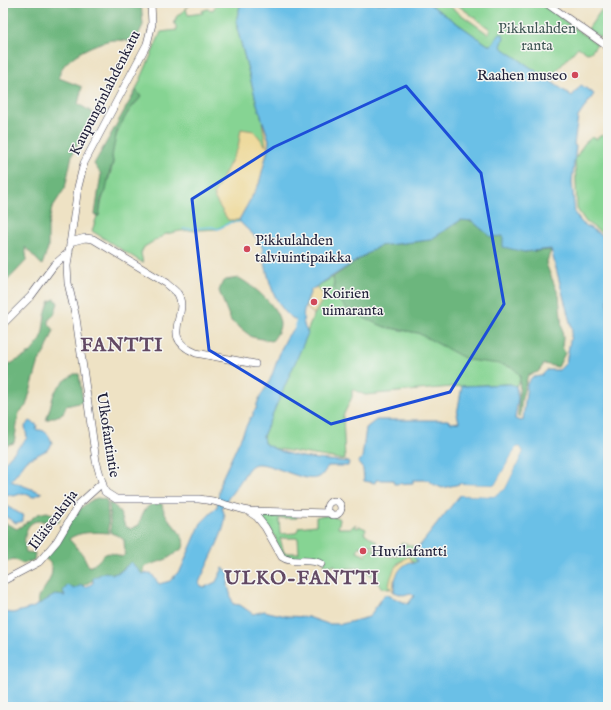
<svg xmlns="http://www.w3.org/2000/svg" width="611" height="710" font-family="'IM FELL English',serif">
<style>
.green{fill:#86d493;stroke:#547b67;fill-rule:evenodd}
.forest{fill:#6cb67d;stroke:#476c5c}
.sand{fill:#eeda9e;stroke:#887e6c}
.water{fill:#6bc0e7;stroke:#467191;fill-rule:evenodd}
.pier{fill:#eee2c4}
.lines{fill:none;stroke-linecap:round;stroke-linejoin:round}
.stream{stroke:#6bc0e7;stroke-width:1.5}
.canal{stroke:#6bc0e7;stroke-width:5}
.minor-casing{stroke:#413f50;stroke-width:8}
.minor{stroke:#fff;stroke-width:7}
.marked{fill:none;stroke:#1d4ed8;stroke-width:3;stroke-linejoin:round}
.poi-dot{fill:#d1495b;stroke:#f6f6f2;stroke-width:1.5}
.labels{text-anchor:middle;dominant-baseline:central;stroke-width:3;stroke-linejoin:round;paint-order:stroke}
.park-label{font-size:15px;fill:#405755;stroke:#f6f6f2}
.poi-label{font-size:15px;fill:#22223b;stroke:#f6f6f2;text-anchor:start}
.street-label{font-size:15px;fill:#22223b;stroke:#f6f6f2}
.district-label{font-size:19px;font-weight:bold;letter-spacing:1px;fill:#624964;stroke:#f6f6f2}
</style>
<rect width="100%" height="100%" fill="#f6f6f2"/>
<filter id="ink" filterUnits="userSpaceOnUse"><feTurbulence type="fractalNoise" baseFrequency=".025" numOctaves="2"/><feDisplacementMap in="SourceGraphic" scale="8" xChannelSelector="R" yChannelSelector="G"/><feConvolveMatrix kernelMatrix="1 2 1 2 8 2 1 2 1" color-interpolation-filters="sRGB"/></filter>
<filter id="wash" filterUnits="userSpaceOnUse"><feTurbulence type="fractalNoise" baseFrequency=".012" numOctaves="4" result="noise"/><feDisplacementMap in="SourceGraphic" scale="16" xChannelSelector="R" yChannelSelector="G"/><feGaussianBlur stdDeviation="0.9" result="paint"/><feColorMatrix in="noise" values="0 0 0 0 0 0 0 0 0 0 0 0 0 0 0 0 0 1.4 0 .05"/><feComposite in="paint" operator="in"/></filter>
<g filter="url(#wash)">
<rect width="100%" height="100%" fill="#eee2c4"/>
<path class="green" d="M217 3H241L237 17V28L257 104 269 140 239 222H231L218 229 180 231 166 234 144 247 141 253 143 263 92 231 97 216H99C101 197 109 181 113 163 113 160 112 157 112 153 116 129 124 115 141 97L136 90 161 32 177 30 174 21H176V17L190 5 186 9 188 15 203 13 202 11 207 9 213 10Z
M428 3H445L488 34 490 29 455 3H540L597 44 591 52 587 53 578 47 548 80 500 47V35L491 45H488Z
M602 9 608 13V43L588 29Z
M602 135 608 141V237L586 222 577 209 575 159 584 144 592 137 596 139Z
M333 277 335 294 385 327 418 333 435 341 513 368 520 375V381L516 386 510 384 462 386 365 395 352 389V397L343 416 345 460 272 448 264 443 263 436 314 315 324 296 316 287Z
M262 514 296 515 297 518H279L280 534 296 533 299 527 316 525V517C325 514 332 515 340 519L338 528H351L356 524 355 527 358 528 359 526 366 529 364 533 377 542 375 547 366 545 365 548 359 546 357 552 366 556 368 548 377 550 392 557 393 556 397 557 400 551 396 549 399 545 403 543 418 548 414 557 418 561 414 564 409 557 398 563 389 586 390 589 382 588C363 566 365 567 336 569L335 565 324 566 325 558H287L279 551 275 536 260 516ZM280 538H298L299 553H284Z"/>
<path class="forest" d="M4 3H141L143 25 135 42C128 41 120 40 113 40 96 42 59 59 59 78L82 87 78 104 95 114 72 155 65 188 52 208 48 227V248L42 265 25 247 27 260 3 285Z
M136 90 141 97 130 109 117 131 112 156 113 162 109 174 106 191 101 199 99 216 95 215 101 174 94 164Z
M461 220 472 221 491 237 503 236 524 252 551 250 546 264 559 296 563 338 562 347 565 353 558 367 544 364 538 372 528 375 522 397 520 417H518L520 375 513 368 500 364 468 360 418 333 385 327 368 320 346 308 335 294 333 277 379 246 430 240Z
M239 278C253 286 279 306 280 324 280 331 275 337 272 341L252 337 231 321 219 291 222 283 226 280Z
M55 299 58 303 54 315 49 319V324L54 330 46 350 39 361 26 406 19 413 14 443 7 445 3 451V369C11 362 20 360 28 354 33 352 36 344 41 340 45 325 43 315 50 301Z
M74 374H79L83 402 66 406 63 414 46 420C56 394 48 392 74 374Z
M97 498 105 499 107 502 109 533C96 532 79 531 69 539L83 555 89 567C105 561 100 546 122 557L125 554 124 540 119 536 111 533 109 503C119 506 122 518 125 526L131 529 139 525C143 511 146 502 162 504 165 523 188 533 183 548L167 559 144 567V577L148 575 151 576 141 579 136 578 129 568 125 567 116 575H107L99 577 54 601 39 605 38 597C45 588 62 567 44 558 61 540 73 506 97 498Z
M47 512 60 517 59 522C53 522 46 521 39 521 24 521 23 542 26 552L35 553 34 560 23 564 13 559 5 563 3 577V522L17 529 38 514Z"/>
<path class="sand" d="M262 121 269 140 268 149 259 184 239 220H228L215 199 214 194 238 148 241 129 254 131 266 146Z
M316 287 325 296 314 314 305 307 311 290Z
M409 556 414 564 394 580V592L389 586C392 570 396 565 409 556Z"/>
<path class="water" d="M241 3H428L488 45H491L500 34H503L504 37 501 47 572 96 581 85 594 94 578 117 574 145 576 146 572 182 575 214 582 223 608 239V707H3V612L13 613 32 608 55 595 65 596 63 591 68 585 74 589 81 585 86 587 93 583V578L105 572 113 574 120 572 131 562 142 574 151 573 159 584 170 581 181 569 201 523 217 507 220 483 250 418 253 416V412L256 409C257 399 265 390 269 382 275 370 282 340 292 331 294 329 296 329 298 325V323C295 319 290 317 286 313 272 297 269 280 264 259 261 254 264 252 262 247 259 236 243 228 239 220L259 184 268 149 269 140 257 104 237 28V17ZM461 220 472 221 491 237 503 236V247L524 252 551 249 572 330 566 363 559 370H547L541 376 532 377 527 384 523 420 520 421 515 419 518 398 516 386 510 384 462 386 457 414 459 422 451 423 448 420H376L366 428 362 458 358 463 363 469 364 481 375 483 376 480H393L394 484 413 483V480H428L433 484 442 488 460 484 495 485 516 448 520 447 523 452 505 489 494 496 460 495 418 548 414 557 417 561 414 563 410 562C397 568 394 578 394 592L403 595 411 593 414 596 408 604 385 594 369 617 342 624H328L308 617 286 616 264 611 253 614 240 605 233 604 228 586 229 572 223 568 216 582 205 587 201 586 199 583C205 568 225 532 225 519 225 515 223 511 222 507 229 496 238 486 245 474 247 471 249 467 253 465 266 458 307 487 321 476 324 473 326 469 328 466H348L349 462C320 459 289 459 264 443L263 436 308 333C298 319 306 304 311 290L379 246 430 240Z
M30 421 37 425 36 430C45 429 49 434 52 443L49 449 27 460 11 481 42 493 33 497 23 493 14 496 6 494 3 501 8 507 24 516 22 521 16 523 3 515V464L27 438 25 426Z"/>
<path class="pier" d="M520 447 523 452 505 489 494 496 460 495V493L494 494 503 487 521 452 519 449 496 486H460V484L495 485 516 448Z"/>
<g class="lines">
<path class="stream" d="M183 229 212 227 218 229 231 222H239"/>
<path class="canal" d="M296 332 299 318"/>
</g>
</g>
<g filter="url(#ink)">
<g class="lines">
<defs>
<path id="minor" d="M151 3 152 24 147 44 84 163 78 187 67 266 68 283 76 318 96 461 105 492 116 499H199L213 501 248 511 330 513
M546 3 608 47
M70 242 85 238 93 239 166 283C170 287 175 290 178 294 190 315 158 337 196 353L255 364
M3 324 31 296 54 265 69 252
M327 508a7 7 0 1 1 14 0a7 7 0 1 1-14 0Z
M248 511 257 517 265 527 282 557C293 565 309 557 321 564
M3 581 39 562 57 541 79 504 102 483"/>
</defs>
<use href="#minor" class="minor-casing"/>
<use href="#minor" class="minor"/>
</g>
</g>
<path class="marked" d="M406 86 481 173 504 304 450 392 331 424 209 350 192 199 274 147Z"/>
<g class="poi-dot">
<circle cx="575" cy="75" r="4"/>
<circle cx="247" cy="249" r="4"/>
<circle cx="314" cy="302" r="4"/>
<circle cx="363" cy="551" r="4"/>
</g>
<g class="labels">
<g class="park-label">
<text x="537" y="28">Pikkulahden<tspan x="537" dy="17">ranta</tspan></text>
</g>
<g class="poi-label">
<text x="567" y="75" text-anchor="end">Raahen museo</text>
<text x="255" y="240">Pikkulahden<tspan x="255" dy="17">talviuintipaikka</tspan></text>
<text x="322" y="293">Koirien<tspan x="322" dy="17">uimaranta</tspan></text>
<text x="371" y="551">Huvilafantti</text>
</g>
<g class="street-label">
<text transform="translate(105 93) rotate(-63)">Kaupunginlahdenkatu</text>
<text transform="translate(108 435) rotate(81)">Ulkofantintie</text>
<text transform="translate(53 520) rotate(-53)">Iiläisenkuja</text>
</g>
<g class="district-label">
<text x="122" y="346">FANTTI</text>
<text x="302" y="579">ULKO-FANTTI</text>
</g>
</g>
<rect width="611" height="710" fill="none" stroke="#f6f6f2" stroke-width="16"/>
</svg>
